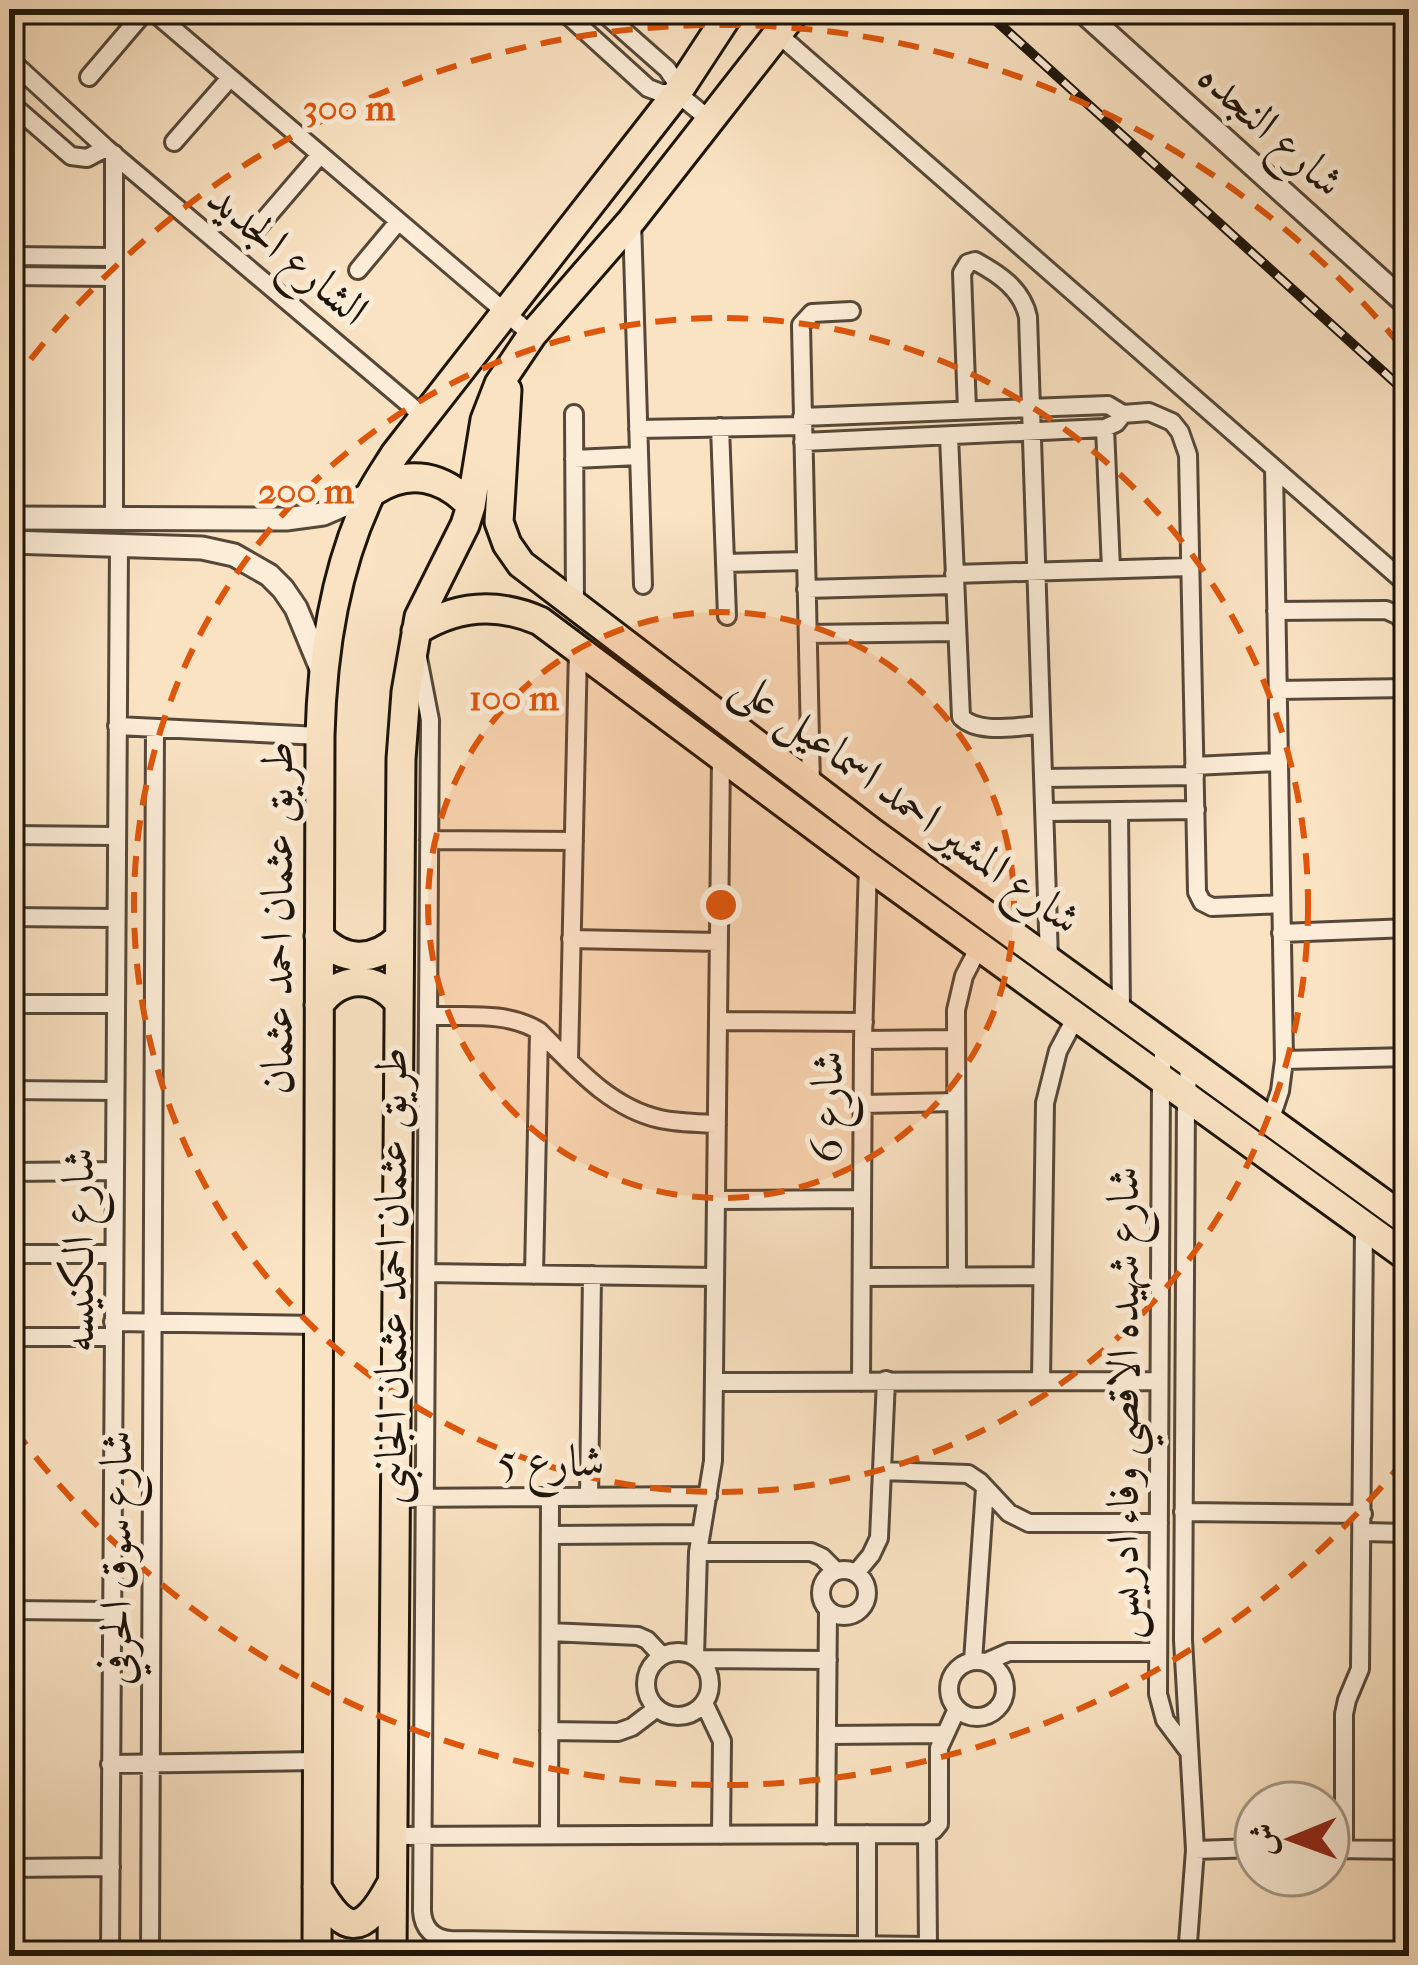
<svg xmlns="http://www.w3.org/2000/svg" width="1418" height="1965" font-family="'IM FELL French Canon',Amiri,serif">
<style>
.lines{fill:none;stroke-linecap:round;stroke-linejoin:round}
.minor-casing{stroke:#554839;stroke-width:22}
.tertiary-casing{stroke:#554839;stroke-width:27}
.primary-casing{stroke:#1e150b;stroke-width:33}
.minor{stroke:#fcedd8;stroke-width:16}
.tertiary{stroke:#fcedd8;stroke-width:21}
.primary{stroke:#fae3c3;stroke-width:27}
.rail-casing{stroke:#1e150b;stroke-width:10}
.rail{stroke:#fcedd8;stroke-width:6;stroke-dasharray:18;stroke-linecap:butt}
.ring{fill:none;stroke:#de560c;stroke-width:6;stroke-dasharray:21 15}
.labels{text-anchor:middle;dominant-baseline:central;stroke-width:10;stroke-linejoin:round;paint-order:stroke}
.street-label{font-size:45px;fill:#1e150b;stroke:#fcedd8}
.centre{fill:#de560c;stroke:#fcedd8;stroke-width:6}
.ring-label{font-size:36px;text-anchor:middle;font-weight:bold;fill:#de560c;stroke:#fcedd8;stroke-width:10;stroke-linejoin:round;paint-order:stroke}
</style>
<rect width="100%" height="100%" fill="#fae3c3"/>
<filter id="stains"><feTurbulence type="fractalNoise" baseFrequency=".00167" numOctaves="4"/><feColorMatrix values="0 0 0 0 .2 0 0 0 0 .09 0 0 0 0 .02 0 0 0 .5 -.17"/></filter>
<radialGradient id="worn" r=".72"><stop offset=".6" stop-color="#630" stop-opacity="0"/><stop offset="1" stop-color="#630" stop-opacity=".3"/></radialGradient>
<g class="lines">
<defs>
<path id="minor" d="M150 9 532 335
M561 9 648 88 661 93H677
M599 9 667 69 676 82 677 93 710 120
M778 34 1409 586
M9 59 106 148 423 416
M89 77 147 9
M9 102 71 156 87 158 106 148
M174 142 230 78
M632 220 643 585
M253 233 320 155
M9 256 112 257
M358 270 398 222
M9 276 112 277
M967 410 962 273 968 263 975 261C999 274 1022 289 1028 317L1049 959
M574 414 575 605
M802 417 1108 405 1123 414 1149 412 1172 422 1180 432 1188 455 1197 892 1202 902 1212 907 1281 904
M720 427 727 616
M1105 428 1111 569
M638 429 802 426
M949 436 961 717C979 735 1017 726 1041 725
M803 442 1105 428 1116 423 1123 414
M574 459 639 456
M114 519V154
M725 563 806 561
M954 574 1190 567
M806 589 954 585
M1276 611 1386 610 1397 615 1409 627
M808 634 956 632
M418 658 430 720 422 1911C423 1928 433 1939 451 1940L928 1946 927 1834
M1277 690 1409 688
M117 726 320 736
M1194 766 1279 762
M1043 778 1195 776
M811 786 801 325 812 313 851 311
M1119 811 1121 1012
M1045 812 1196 810
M9 835 116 836
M429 840 574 841
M9 917 115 918
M1281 933 1409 928
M571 939 719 942
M9 1004H115
M428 1016C465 1017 507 1011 539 1031 574 1066 610 1108 660 1119 678 1123 698 1123 717 1124
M718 1021 864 1022
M863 1040 956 1039
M1164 1043 1161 1078 1158 1694 1165 1720 1189 1752
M569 1060 578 649
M1284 1060 1409 1057
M9 1090 115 1091
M863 1104 956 1102
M1270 1121 1280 1091 1284 1060 1274 468
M9 1172 114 1171
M716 1200 862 1199
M9 1254H114
M427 1273 715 1277
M534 1275 539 1031
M862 1277 1042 1276
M957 1277 956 1010 964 976 979 947
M113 1322 318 1325
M9 1337H113
M1041 1381 1045 1103 1058 1051 1076 1017
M714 1382 1159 1381
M861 1382 863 1040 868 864
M882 1471 968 1474 980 1482 1009 1513 1029 1523H1159
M589 1497 592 1275
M395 1498 708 1496
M1183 1512 1363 1514
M1362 1532 1409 1533
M550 1535 701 1534
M698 1552H811L822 1557 836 1571
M821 1593a23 23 0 1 1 46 0a23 23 0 1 1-46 0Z
M856 1573 871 1555 879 1538 886 1380
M9 1610 111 1611
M550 1632 638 1636 647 1640 662 1656
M646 1684a32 32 0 1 1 64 0a32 32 0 1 1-64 0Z
M695 1656 698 1552 713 1461 721 756
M699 1659 828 1660
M949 1689a28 28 0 1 1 56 0a28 28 0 1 1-56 0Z
M973 1661 985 1488
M986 1662 1009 1652H1158
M704 1703 722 1741 721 1835
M549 1731 618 1732 632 1727 657 1708
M827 1735 944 1734
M110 1764 317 1761
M549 1835 550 1497
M826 1835 828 1610
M392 1836 927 1834 934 1830 939 1824V1748L957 1709
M1328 1849 1409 1850
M1344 1849V1714L1347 1700 1360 1669 1364 1226
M1195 1850 1256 1848
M9 1868 111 1867
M867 1945V1834
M110 1956 119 544
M150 1956 155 728
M1187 1956 1195 1850 1183 1640 1186 1097 1190 1062"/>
<path id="tertiary" d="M1080 9 1409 306
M9 518 286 519 323 514 370 494
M9 542 202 548 234 555 269 575 283 589 296 608 322 671"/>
<path id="primary" d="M507 390 499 522 507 544 521 564 873 833 1409 1222
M374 491C409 468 444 476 471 506
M416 631C456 605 497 602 540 621L868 866 1409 1258
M319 936C342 962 374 963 399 938
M319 1005C340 975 376 974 399 1003
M317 1887C345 1936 363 1936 390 1886
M317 1956 320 736C322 654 334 570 370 495 377 481 387 467 395 454L677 93 732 9
M392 1956 401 759 406 692 419 617 465 525 471 506 485 420 499 384 532 335 632 220 797 9"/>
</defs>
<use href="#minor" class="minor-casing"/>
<use href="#tertiary" class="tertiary-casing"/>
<use href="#primary" class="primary-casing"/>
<use href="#minor" class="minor"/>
<use href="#tertiary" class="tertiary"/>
<use href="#primary" class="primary"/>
<defs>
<path id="rail" d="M983 9 1409 395"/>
</defs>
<use href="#rail" class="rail-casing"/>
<use href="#rail" class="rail"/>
</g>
<circle cx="721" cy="905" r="293" fill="#de560c" fill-opacity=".12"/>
<g class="ring">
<circle cx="721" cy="905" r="293"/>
<circle cx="721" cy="905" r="587"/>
<path d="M1405 1459A880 880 0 0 1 9 1422M9 388A880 880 0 0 1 1405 351"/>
</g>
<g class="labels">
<g class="street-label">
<text transform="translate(1271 129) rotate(42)">شارع النجده</text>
<text transform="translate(288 254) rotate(40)">الشارع الجديد</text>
<text transform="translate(907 802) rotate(36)">شارع المشير احمد اسماعيل على</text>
<text transform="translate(277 918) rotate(-90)">طريق عثمان احمد عثمان</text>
<text transform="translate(827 1107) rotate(-90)">شارع 6</text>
<text transform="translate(78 1250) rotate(-90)">شارع الكنيسه</text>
<text transform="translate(391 1276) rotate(-90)">طريق عثمان احمد عثمان الجانبى</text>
<text transform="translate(1123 1403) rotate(-90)">شارع شهيده الاقصي وفاء ادريس</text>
<text x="551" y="1461">شارع 5</text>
<text transform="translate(116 1558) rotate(-90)">شارع سوق الحرفي</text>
</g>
</g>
<circle cx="721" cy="905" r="18" class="centre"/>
<g class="ring-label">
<text x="349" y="120">300 m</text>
<text x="306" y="503">200 m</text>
<text x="514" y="710">100 m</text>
</g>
<rect width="1418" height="1965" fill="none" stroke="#fae3c3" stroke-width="48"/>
<rect x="12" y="12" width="1394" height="1941" fill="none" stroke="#1e150b" stroke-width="6"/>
<rect x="24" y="24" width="1370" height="1917" fill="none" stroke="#1e150b" stroke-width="3"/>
<g transform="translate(1292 1839) rotate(269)"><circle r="57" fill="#fcedd8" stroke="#a39786" stroke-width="3"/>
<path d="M0-9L21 45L0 30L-21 45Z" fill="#8f2418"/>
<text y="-18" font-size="33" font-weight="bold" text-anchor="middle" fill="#1e150b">ش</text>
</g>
<rect width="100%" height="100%" filter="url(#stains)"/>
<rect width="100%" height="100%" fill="url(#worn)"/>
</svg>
